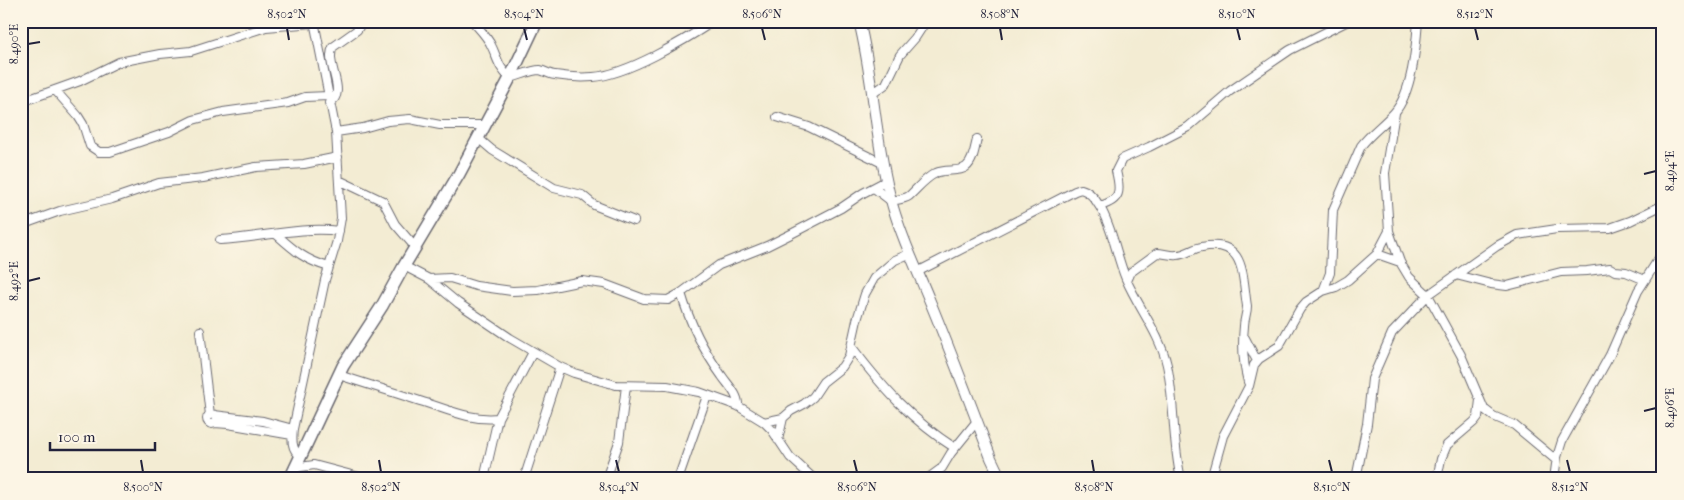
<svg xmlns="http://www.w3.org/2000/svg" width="1684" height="500" font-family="'IM FELL French Canon',serif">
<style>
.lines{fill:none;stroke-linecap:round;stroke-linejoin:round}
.minor-casing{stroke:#6b6970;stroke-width:10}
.tertiary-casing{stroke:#6b6970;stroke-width:12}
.secondary-casing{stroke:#6b6970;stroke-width:14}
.minor{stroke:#fff;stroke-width:8}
.tertiary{stroke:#fff;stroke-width:10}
.secondary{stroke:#fff;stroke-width:11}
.ticks{fill:none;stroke:#22223b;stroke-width:2}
.neatline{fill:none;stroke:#22223b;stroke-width:2}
.ticks-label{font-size:12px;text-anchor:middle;fill:#22223b}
</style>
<rect width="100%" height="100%" fill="#fcf5e5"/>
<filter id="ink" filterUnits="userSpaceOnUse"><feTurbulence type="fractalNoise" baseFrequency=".02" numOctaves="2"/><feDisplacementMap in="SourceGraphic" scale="10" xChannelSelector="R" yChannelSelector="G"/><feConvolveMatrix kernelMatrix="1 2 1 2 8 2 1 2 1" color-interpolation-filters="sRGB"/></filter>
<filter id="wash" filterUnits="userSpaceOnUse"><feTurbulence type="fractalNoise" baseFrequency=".0096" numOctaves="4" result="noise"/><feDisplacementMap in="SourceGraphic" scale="20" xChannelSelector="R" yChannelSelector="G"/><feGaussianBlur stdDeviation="1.12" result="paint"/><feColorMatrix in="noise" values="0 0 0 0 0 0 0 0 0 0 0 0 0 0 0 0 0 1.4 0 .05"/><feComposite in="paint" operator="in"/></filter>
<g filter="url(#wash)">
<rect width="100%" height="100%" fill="#f3ecd3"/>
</g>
<g filter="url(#ink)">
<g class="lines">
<defs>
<path id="minor" d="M472 21C479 28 485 35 490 43 498 58 497 66 510 78 519 76 531 70 540 70 545 71 550 75 555 75 567 77 581 78 593 77 627 75 685 40 714 21
M55 90 78 116 83 124 90 146 99 152H110L169 132 193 120 223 112 288 103 305 97 328 96
M872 94 886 84 900 55 915 38 926 21
M21 102 80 81 119 62 160 54 191 51 266 27 314 23
M329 103C349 93 324 64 333 47L357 30 363 21
M1395 113 1385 173 1389 231 1400 262 1409 277 1428 295 1461 355 1484 409 1493 416 1514 425 1556 460
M777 117 809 127 882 163
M336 132 363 128 388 121 410 119 440 125H485
M478 138 492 150 554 188 582 195 594 205 634 221
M339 180 383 201 395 224 415 247
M874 188 891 201C896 200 905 199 909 196 918 188 925 178 936 173 946 168 958 173 966 167 973 162 975 148 977 139
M1100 206C1121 200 1121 191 1116 171L1122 159 1149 147 1188 127 1230 91 1290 50 1348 21
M21 225 60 211 112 199 159 183 203 178 256 167 304 164 338 157
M277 235C295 251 305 260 329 267
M220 240C259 238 301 226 339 231
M1377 254 1400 262
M404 266 429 279 458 303 510 338 560 367 574 373 616 385 667 386 699 392 738 406 764 422 772 430 790 457 814 479
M917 272 1075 191 1081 189C1090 191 1096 200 1100 207 1113 229 1116 255 1126 279 1138 307 1160 334 1167 365 1175 402 1172 441 1181 479
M1456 275 1491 284 1507 286 1561 272 1587 271 1610 268 1615 271 1626 272 1645 280
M429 279 450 278 476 286 512 291 538 290 582 281 604 284 644 299 668 300 681 293 719 265 767 246 791 234 841 208 863 193 886 181
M1127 281 1131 272 1157 253C1164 253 1170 256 1177 255 1186 255 1193 248 1202 247 1246 238 1242 276 1247 306 1247 314 1244 319 1244 326 1242 345 1243 363 1248 382
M1323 291 1336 287 1348 280 1377 254 1389 231
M681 293C690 324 703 350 722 376 728 385 739 395 738 406
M200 331 210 415
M1245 338 1257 361
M851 346C882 387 911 420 955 448
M339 375C366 384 393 392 420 401 447 409 470 421 498 418L533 352
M207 419a5 5 0 1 1 10 0a5 5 0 1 1-10 0Z
M214 415 263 421 293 429
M764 422 783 418 791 411 804 404 813 397 823 382 842 367 849 356 857 320 865 294 874 278 895 260 909 254
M215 423 228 424 292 435
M778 440 783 418
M300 455C291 450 292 438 293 429L325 280 337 241 341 218 336 132 314 21
M294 468 314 465 367 479
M484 479 498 418
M524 479 560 367
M606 479 619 442 626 386
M678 479 707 396
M927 479 942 468 951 453 977 421
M1211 479 1223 436 1249 386 1254 365 1259 359 1279 346 1300 309 1306 302 1323 291 1330 273 1333 210 1361 146C1370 134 1383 125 1394 113 1412 93 1416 48 1418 21
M1356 479 1367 424 1372 379 1392 333 1428 295 1497 246 1517 235 1557 229 1610 228 1630 221 1663 205
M1437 479 1441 459 1447 445 1474 422 1478 417 1480 400
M1554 479 1557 457 1562 441 1610 355 1638 291 1663 252"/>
<path id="tertiary" d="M859 21C874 80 875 142 891 200 900 235 916 267 929 299 951 352 971 405 991 458L1001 479"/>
<path id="secondary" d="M290 479 343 366 382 306 404 266 459 174 510 78 537 21"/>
</defs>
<use href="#minor" class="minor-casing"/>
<use href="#tertiary" class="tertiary-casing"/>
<use href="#secondary" class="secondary-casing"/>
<use href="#minor" class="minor"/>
<use href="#tertiary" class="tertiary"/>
<use href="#secondary" class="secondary"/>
</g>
</g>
<path class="ticks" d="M287 28 289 40M524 28 527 40M762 28 765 40M1000 28 1002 40M1237 28 1240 40M1475 28 1478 40M28 44 40 42M1644 174 1656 171M28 281 40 278M1644 411 1656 408M141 460 143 472M379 460 381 472M616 460 619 472M854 460 857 472M1092 460 1094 472M1329 460 1332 472M1567 460 1570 472"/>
<rect width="1684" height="500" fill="none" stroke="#fcf5e5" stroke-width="55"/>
<path d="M50 442v8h105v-8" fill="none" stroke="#22223b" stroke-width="2.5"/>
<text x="58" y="442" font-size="15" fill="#22223b" stroke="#fcf5e5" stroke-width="4" paint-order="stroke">100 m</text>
<rect x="28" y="28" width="1628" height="444" class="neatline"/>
<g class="ticks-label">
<text x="287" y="18">8.502°N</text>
<text x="524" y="18">8.504°N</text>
<text x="762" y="18">8.506°N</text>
<text x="1000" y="18">8.508°N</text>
<text x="1237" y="18">8.510°N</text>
<text x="1475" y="18">8.512°N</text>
<text transform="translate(14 44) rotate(-90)" y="4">8.490°E</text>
<text transform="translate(1670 171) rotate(-90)" y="4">8.494°E</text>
<text transform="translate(14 281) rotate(-90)" y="4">8.492°E</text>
<text transform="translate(1670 408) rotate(-90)" y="4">8.496°E</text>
<text x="143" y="491">8.500°N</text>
<text x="381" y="491">8.502°N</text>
<text x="619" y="491">8.504°N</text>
<text x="857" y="491">8.506°N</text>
<text x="1094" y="491">8.508°N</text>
<text x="1332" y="491">8.510°N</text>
<text x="1570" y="491">8.512°N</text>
</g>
</svg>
